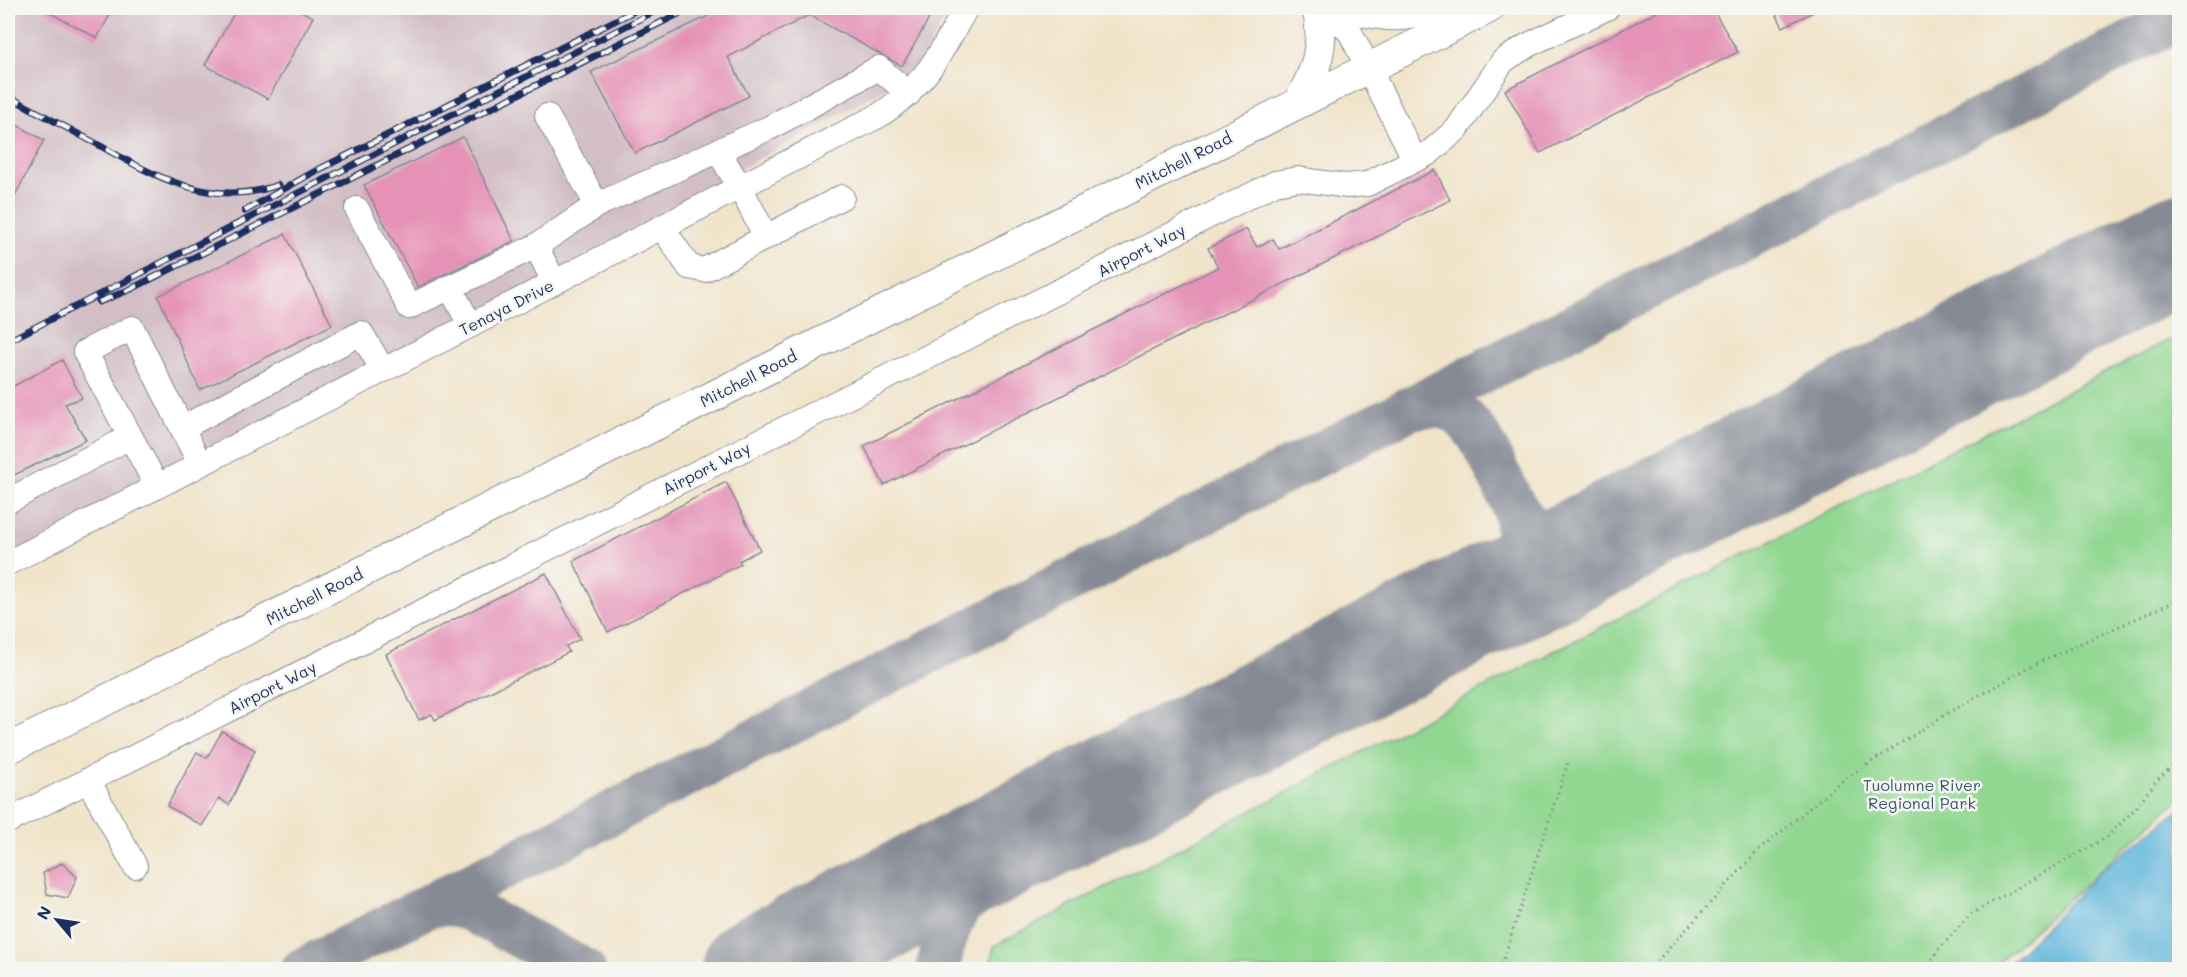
<svg xmlns="http://www.w3.org/2000/svg" width="2187" height="977" font-family="Mali,sans-serif">
<style>
.industrial{fill:#d2bec4}
.green{fill:#91d791;stroke:#568378;stroke-width:1.5}
.water{fill:#5eb6db;stroke:#3c729c;stroke-width:1.5}
.lines{fill:none;stroke-linecap:round;stroke-linejoin:round}
.taxiway{stroke:#868a94;stroke-width:44}
.runway{stroke:#868a94;stroke-width:110}
.building{fill:#e592b6}
.minor-casing{stroke:#868a94;stroke-width:26}
.major-casing{stroke:#868a94;stroke-width:32}
.path{stroke:#868a94;stroke-width:3;stroke-dasharray:1.5 4.5;stroke-linecap:butt}
.minor{stroke:#fff;stroke-width:24}
.major{stroke:#fff;stroke-width:30}
.rail-casing{stroke:#1b2f5e;stroke-width:7}
.rail{stroke:#f6f6f2;stroke-width:4.5;stroke-dasharray:14;stroke-linecap:butt}
.labels{text-anchor:middle;dominant-baseline:central;stroke-width:5;stroke-linejoin:round;paint-order:stroke}
.street-label{font-size:16px;fill:#1b2f5e;stroke:#f6f6f2}
.park-label{font-size:16px;fill:#38596b;stroke:#f6f6f2}
</style>
<rect width="100%" height="100%" fill="#f6f6f2"/>
<filter id="ink" filterUnits="userSpaceOnUse"><feTurbulence type="fractalNoise" baseFrequency=".0167" numOctaves="2"/><feDisplacementMap in="SourceGraphic" scale="12" xChannelSelector="R" yChannelSelector="G"/><feConvolveMatrix kernelMatrix="1 2 1 2 8 2 1 2 1" color-interpolation-filters="sRGB"/></filter>
<filter id="wash" filterUnits="userSpaceOnUse"><feTurbulence type="fractalNoise" baseFrequency=".008" numOctaves="4" result="noise"/><feDisplacementMap in="SourceGraphic" scale="24" xChannelSelector="R" yChannelSelector="G"/><feGaussianBlur stdDeviation="1.35" result="paint"/><feColorMatrix in="noise" values="0 0 0 0 0 0 0 0 0 0 0 0 0 0 0 0 0 1.4 0 .05"/><feComposite in="paint" operator="in"/></filter>
<g filter="url(#wash)">
<rect width="100%" height="100%" fill="#f1e4cb"/>
<path class="industrial" d="M8 8H951L915 72 8 577Z"/>
<path class="green" d="M2179 335V799L1991 969H989L994 946 1552 652Z"/>
<path class="water" d="M2179 810V959L2170 969H2004L2103 869Z"/>
<g class="lines">
<path class="taxiway" d="M1407 409C1461 394 1478 432 1498 473 1509 494 1519 514 1517 538 1514 565 1498 588 1477 604
M1512 501C1530 536 1563 554 1601 541
M430 905 450 904 470 910 584 970
M302 970 2180 18
M938 970C947 912 978 870 1023 834"/>
<path class="runway" d="M756 970 2180 248"/>
</g>
<g id="blocks">
<path class="building" d="M41 8H114L97 38Z
M237 8H295L313 17 268 99 205 65Z
M725 8H935L902 66 809 15 728 57 749 96 635 153 591 72Z
M1664 8H1712L1738 52 1540 153 1505 90Z
M1773 8H1821L1783 27Z
M8 120 44 140 8 209Z
M463 137 514 241 418 287 364 185Z
M1435 170 1450 200 884 485 864 446 1218 267 1208 248 1246 229 1257 247 1273 239 1279 249Z
M285 234 332 325 200 390 158 296Z
M62 360 82 398 65 404 86 440 8 478V389Z
M726 482 760 550 739 561 741 564 608 632 573 561Z
M546 573 580 639 566 646 569 652 435 720 432 714 419 720 386 654Z
M222 731 255 750 229 805 219 798 202 826 167 806 197 752 207 758Z
M62 863 77 877 68 898 47 894 43 873Z"/>
</g>
</g>
<g filter="url(#ink)">
<use href="#blocks" fill-opacity="0" stroke="#868a94" stroke-width="1.5"/>
<g class="lines">
<defs>
<path id="minor" d="M1326 8 1350 32 1415 160
M547 116 597 205 536 246 554 282
M718 151 740 187 766 237
M597 205 769 128 879 68 909 94
M357 209 409 307 536 246
M662 227 689 267 704 270 842 197
M450 287 470 325
M182 428 361 333 383 370
M157 486 85 352 132 328 200 464
M8 501 130 437
M8 563 880 115C927 83 939 56 966 8
M88 780 135 866
M8 821 722 460 1275 183 1298 179 1346 186 1367 184 1429 153 1457 129 1503 61 1528 45 1607 8"/>
<path id="major" d="M1347 8C1375 14 1401 21 1427 8
M1298 102C1316 74 1326 41 1317 8
M8 749 1489 8"/>
</defs>
<use href="#minor" class="minor-casing"/>
<use href="#major" class="major-casing"/>
<path class="path" d="M1500 970 1569 759
M1649 970 1757 852 1843 780 1948 713 2035 664 2180 599
M1926 970 1939 949 1971 914 2107 837 2132 812 2158 779 2180 759"/>
<use href="#minor" class="minor"/>
<use href="#major" class="major"/>
<defs>
<path id="rail" d="M8 96C37 112 67 128 97 144 154 176 211 209 278 185
M245 211 312 173 640 8
M99 302 131 289 690 8
M8 341 661 8"/>
</defs>
<use href="#rail" class="rail-casing"/>
<use href="#rail" class="rail"/>
</g>
</g>
<g class="labels">
<g class="street-label">
<text transform="translate(1183 160) rotate(-27)">Mitchell Road</text>
<text transform="translate(1141 250) rotate(-27)">Airport Way</text>
<text transform="translate(506 307) rotate(-27)">Tenaya Drive</text>
<text transform="translate(748 378) rotate(-27)">Mitchell Road</text>
<text transform="translate(706 468) rotate(-27)">Airport Way</text>
<text transform="translate(314 596) rotate(-27)">Mitchell Road</text>
<text transform="translate(272 687) rotate(-27)">Airport Way</text>
</g>
<g class="park-label">
<text x="1922" y="784">Tuolumne River<tspan x="1922" dy="18">Regional Park</tspan></text>
</g>
</g>
<rect width="2187" height="977" fill="none" stroke="#f6f6f2" stroke-width="30"/>
<g transform="translate(57 920) rotate(299)" stroke="#f6f6f2" stroke-width="4.5" paint-order="stroke">
<path d="M0-4.5L10 22L0 15L-10 22Z" fill="#1b2f5e"/>
<text y="-9" font-size="16" font-weight="bold" text-anchor="middle" fill="#1b2f5e">N</text>
</g>
</svg>
